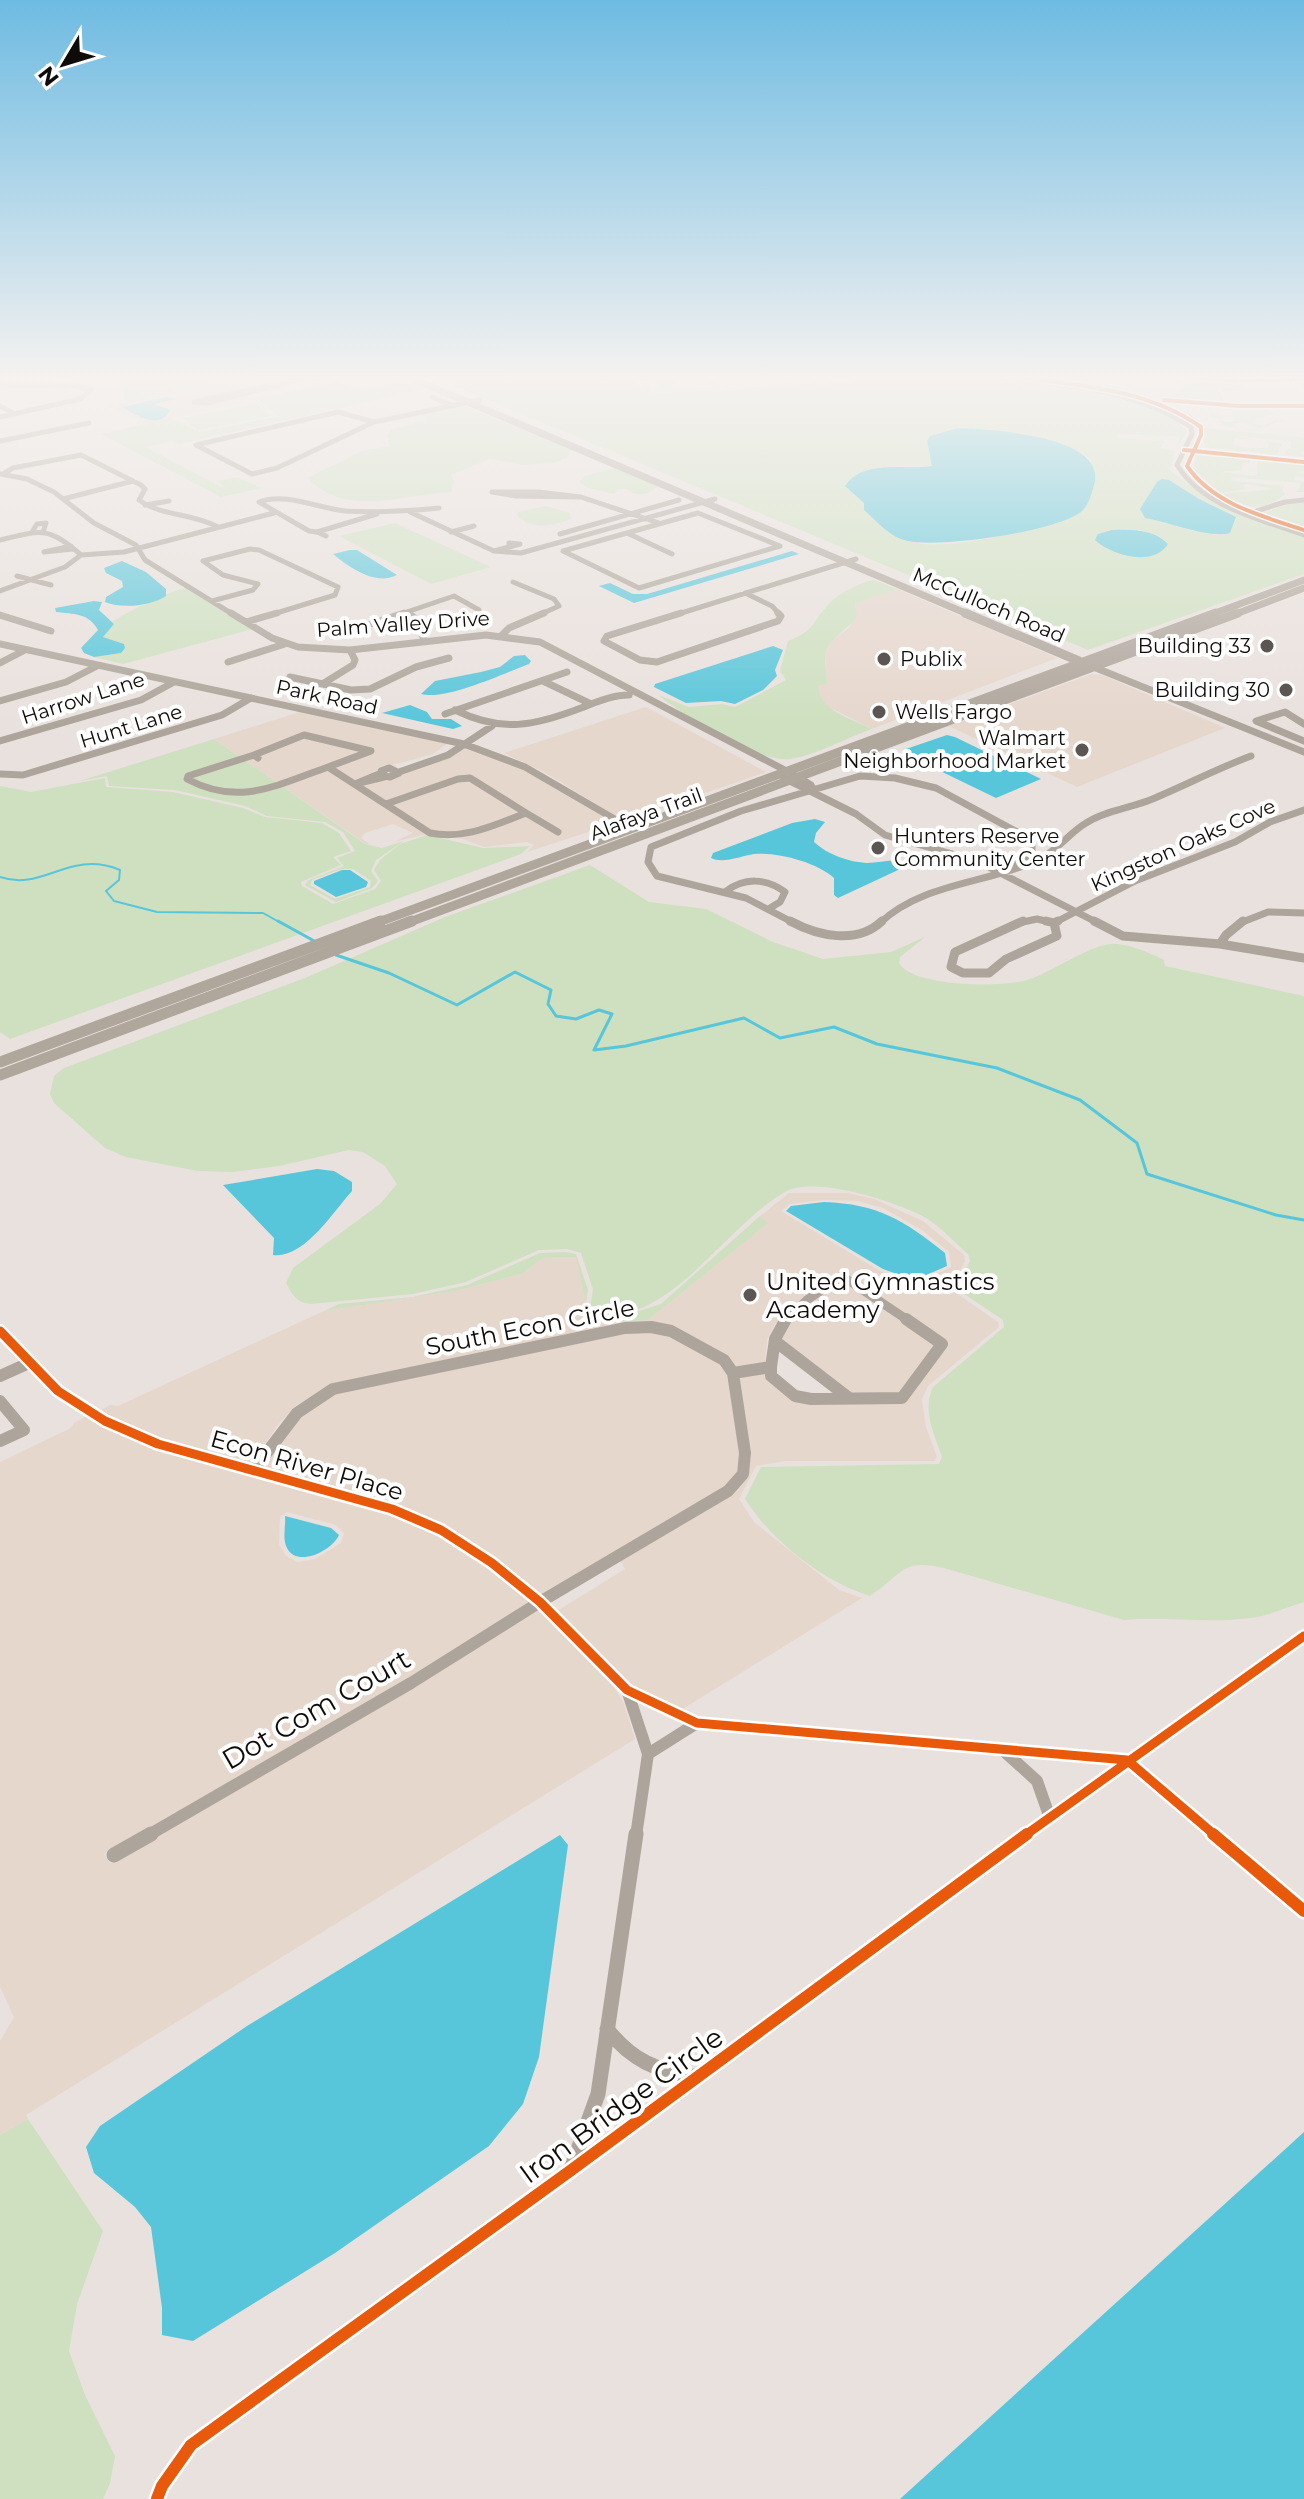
<svg xmlns="http://www.w3.org/2000/svg" width="1304" height="2499" font-family="Montserrat,sans-serif">
<style>
.built{fill:#e6d7cd;fill-rule:evenodd}
.green{fill:#cee0c0;fill-rule:evenodd}
.water{fill:#58c6da}
.lines{fill:none;stroke-linecap:round;stroke-linejoin:round}
.stream-far1{stroke:#58c6da;stroke-width:2}
.stream{stroke:#58c6da;stroke-width:3}
.minor-far4{stroke:#ada59b;stroke-width:5}
.minor-far3{stroke:#ada59b;stroke-width:7}
.minor-far2{stroke:#ada59b;stroke-width:9}
.minor-far1{stroke:#ada59b;stroke-width:12}
.minor{stroke:#ada59b;stroke-width:15}
.major-far2{stroke:#afa69c;stroke-width:7}
.major-far1{stroke:#afa69c;stroke-width:9}
.major{stroke:#afa69c;stroke-width:11}
.cycleway-far2-casing{stroke:#fff;stroke-width:7}
.cycleway-far1-casing{stroke:#fff;stroke-width:14}
.cycleway-casing{stroke:#fff;stroke-width:17}
.cycleway-far2{stroke:#e8590c;stroke-width:4}
.cycleway-far1{stroke:#e8590c;stroke-width:9}
.cycleway{stroke:#e8590c;stroke-width:12}
.poi-dot{fill:#5b5653;stroke:#fff;stroke-width:3}
.labels{text-anchor:middle;dominant-baseline:central;stroke-width:8;stroke-linejoin:round;paint-order:stroke}
.far-street-label{font-size:20px;fill:#0f0b08;stroke:#fff}
.far-poi-label{font-size:20px;fill:#0f0b08;stroke:#fff;text-anchor:end}
.poi-label{font-size:24px;fill:#0f0b08;stroke:#fff;text-anchor:start}
.street-label{font-size:24px;fill:#0f0b08;stroke:#fff}
.near-street-label{font-size:28px;fill:#0f0b08;stroke:#fff}
</style>
<rect width="100%" height="100%" fill="#e9e1dd"/>
<path class="built" d="M251 375H351L306 378 244 395 255 398 310 386 306 381 369 375 145 424 108 406Z
M898 589 1057 658 872 729 825 705 818 695V686L827 684 825 654 832 641 850 627 854 604Z
M1092 674 1102 675 1225 728 1077 787 949 726Z
M646 707 766 772 624 821 544 772 504 753Z
M303 711 450 742 433 754 381 768 366 776 403 772 465 746 522 769 616 823 527 852 534 845 527 842 484 847 463 839 427 834 394 842 413 833 393 824 365 833 361 838 369 844H366L214 739Z
M789 1193H848L874 1199 923 1221 964 1255 965 1261 954 1285 959 1295 998 1322 999 1327 928 1386 922 1399 926 1427 937 1457 935 1461H785L756 1466 739 1499 754 1522 839 1590 862 1598 681 1710 633 1687 557 1611 625 1569 620 1560 732 1494 749 1476 751 1452 740 1376 765 1372 766 1379 790 1398 902 1401 947 1342 846 1273H839L821 1283 775 1324 767 1340 765 1364 737 1369 729 1357 713 1347 675 1328 651 1323 332 1385 295 1406 277 1426 253 1463 162 1440 99 1411 110 1405 118 1406 324 1311 456 1291 521 1274 543 1258 577 1257 586 1303 584 1316 590 1323 648 1320 767 1223 760 1216ZM824 1200 858 1201 883 1208 922 1230 949 1252 951 1267 926 1279 903 1280 880 1271 781 1211 790 1204Z
M842 1280 936 1345 898 1394 851 1395 781 1340 785 1327 830 1287Z
M626 1332 667 1334 720 1362 728 1374 739 1453 737 1473 723 1488 541 1595 497 1559 445 1526 396 1505 263 1466 304 1410 334 1392Z
M87 1416 388 1513 437 1534 486 1566 530 1602 407 1679 104 1854 110 1863 414 1687 538 1609 613 1685 624 1704 635 1739 26 2115 28 2119 0 2135V2041L14 2017 0 1987V1462L71 1428 74 1423ZM287 1512 336 1525 344 1533 341 1543 315 1559 297 1562 286 1556 279 1544 280 1517Z"/>
<path class="green" d="M117 375H251L125 402Z
M429 375H583L604 383 634 379 642 392 645 391 637 379 657 378 662 383 659 377 673 378 677 384 671 387 677 388 662 389 655 378 645 379 654 394 714 390 704 376H709L720 389 710 392 764 386H800L786 385 779 376 782 375 794 385 816 383 824 386 829 383 852 382 847 375C886 375 935 372 979 375 1013 377 1177 402 1187 432L1176 448 1180 437 1118 434 1117 438 1165 441 1160 448 1175 451 1170 471 1209 499 1304 537V574L1088 650ZM958 428C1003 429 1053 434 1091 460L1076 515C1038 527 941 557 904 539 890 533 876 520 864 510V503L886 467 932 466 927 441ZM1190 495 1236 517V520L1224 535C1197 535 1171 523 1145 518ZM1112 530H1139L1165 540 1135 557 1106 549Z
M1200 375H1275L1294 383H1244L1242 380 1245 391 1222 392 1223 379 1219 390 1226 406 1219 409 1212 405 1163 403 1161 400C1173 394 1186 388 1195 378H1203Z
M406 381 425 389 179 444 171 441 146 447 221 487 224 486 217 481 236 477 262 488 221 497 101 434 171 418 200 432 279 416 258 399 338 382 360 390Z
M1227 399 1234 404 1304 402V405L1275 406 1276 408 1269 410 1276 413 1256 419 1260 420 1254 423 1263 426 1275 420H1283L1286 423 1281 421 1258 429 1261 431 1243 430 1259 428 1241 422 1233 425 1240 428 1225 426 1219 421H1237L1230 417 1210 418 1211 412 1227 416 1235 413 1231 411 1236 409 1228 406 1233 405Z
M256 404 272 416 197 430 182 418Z
M465 406 570 449 569 457 556 462 524 465 490 459 451 475 454 481 451 492C403 494 348 519 307 478L362 451 389 446 387 434 392 429 425 421 423 413Z
M1204 428 1304 438V451L1300 452 1304 457 1285 455V451L1291 448V441L1236 436 1282 444 1277 455 1250 452 1251 448H1268L1269 441 1235 438 1233 445 1249 448 1247 452 1205 447Z
M1200 455 1250 459V463H1243L1242 470 1220 472 1253 476 1257 475 1258 460 1304 464V470L1297 472 1304 474V477L1296 476 1294 480 1304 482V492H1293L1298 491 1301 483 1231 477 1233 481 1284 486 1282 491 1286 494C1260 512 1251 510 1222 494L1273 489 1247 484 1243 485 1246 489 1220 493 1194 469 1196 456Z
M615 468 658 486C648 495 637 498 627 489H618L614 494 588 488 579 482 585 476Z
M1304 503V527L1265 513 1286 504Z
M545 506 570 513 571 519C553 526 532 530 517 516L518 512Z
M395 523 491 567 431 584 339 536Z
M873 580 898 589 855 604 857 616C848 630 826 640 825 657 825 666 827 675 827 684L818 686C818 710 854 720 872 729 846 738 818 754 791 759 759 764 683 715 658 695L689 707 722 704 735 707 786 680 780 671 788 641C814 631 811 624 827 606 837 594 859 583 873 580Z
M185 588 253 629 123 664 94 657 121 653 124 644 102 637 114 624 113 621C137 607 160 595 185 588Z
M214 739 365 844 382 848 404 841 376 860 371 871 378 881 372 888 336 902 305 885 309 880 344 866 337 858 355 851 343 832 325 822 267 816 245 806 175 790 109 786 107 776 80 781ZM341 869H353L371 881 370 887 335 899 310 885 312 880Z
M105 778 106 787 173 792 243 808 265 817 322 823 339 833 351 851 333 857 341 865 301 882 302 886 333 904 375 889 381 881 374 870 380 860 400 844 427 835 483 848 530 846 521 854 10 1039 0 1032V786L31 792Z
M590 865 649 902 706 909 773 942 823 959 891 952 925 937 900 957 899 963C912 987 1002 988 1027 980 1051 973 1089 945 1112 944 1127 943 1151 953 1164 960L1165 966 1304 996V1602C1287 1607 1268 1616 1250 1618 1208 1624 1166 1616 1124 1620L944 1568C901 1558 903 1574 870 1596 822 1581 772 1541 745 1499L761 1467 939 1464 942 1457C934 1434 922 1410 933 1387L1004 1327 1003 1320 964 1294 958 1285 970 1261 968 1254C954 1242 941 1227 926 1218 897 1202 815 1175 785 1192 721 1229 671 1327 589 1316L593 1289 581 1253 567 1249 539 1250 466 1282 413 1294 311 1304C296 1302 293 1296 286 1283L293 1268 380 1204 397 1184 385 1166 363 1152 349 1150 279 1166 233 1172 198 1171 126 1157 105 1148 54 1103 50 1094 54 1076 64 1068 305 978 445 917Z
M760 1216 768 1223 648 1320 590 1323 589 1319 608 1321 661 1304Z
M565 1252 576 1254 588 1290 586 1303 576 1257 543 1258 521 1274 456 1291 324 1311 339 1304 413 1297 467 1285 540 1253Z
M28 2119 103 2231 77 2304 69 2351 85 2395 115 2456 110 2483 103 2499H0V2135Z"/>
<path class="water" d="M167 397 174 399 154 404 170 410C160 431 136 415 122 407Z
M958 428C989 429 1109 435 1094 485 1091 495 1089 505 1081 512 1054 532 941 548 908 541 889 537 878 522 864 510V503L845 486C863 459 904 470 932 466L927 441 930 436Z
M1162 479 1169 480 1199 499 1236 517 1230 533C1210 539 1169 522 1145 518L1140 509 1157 482Z
M1112 530C1131 529 1154 529 1168 544 1154 567 1112 556 1095 540L1098 534Z
M350 550H357L397 575C376 586 350 568 333 554Z
M792 551 799 554 634 603 599 586 610 583 633 594H647Z
M122 561 146 572 166 589V596C151 606 122 609 105 602L106 597 123 587 122 581 106 573 104 568Z
M94 601 102 602 99 610 114 624 103 637 124 644 125 648 121 653 94 657 84 653 81 648 98 630C89 613 74 614 56 612L55 608Z
M773 646 783 650 775 670 777 676 763 690 735 704 721 701 686 703 654 687 655 684Z
M525 655 531 661 529 664C504 673 446 701 421 694L435 681 481 672 500 667 514 656Z
M410 705 427 712 432 719H451L462 726 453 729 382 713Z
M947 735 955 737 1041 779 996 798 903 753V750Z
M815 819 825 822 816 833 814 842C828 855 849 862 867 863 881 863 899 857 911 864L838 898 834 895V878C816 862 778 852 754 854 741 856 723 864 711 858L713 853 792 823Z
M342 870H350L368 882 366 887 336 897 314 884V881Z
M317 1169 334 1171 352 1182V1191C333 1212 304 1259 273 1255L274 1238 223 1185Z
M824 1202C878 1204 904 1220 945 1253L947 1266 924 1276 905 1277 883 1269 786 1211 791 1206Z
M285 1516 331 1528 339 1535C332 1551 297 1568 287 1548 282 1539 286 1526 285 1516Z
M560 1835 568 1845 539 2057 523 2104 489 2146 335 2253 193 2341 162 2335V2308L151 2227 135 2207 94 2173 86 2147 100 2126 247 2026Z
M1304 2132V2499H900Z"/>
<g class="lines">
<path class="stream-far1" d="M0 877C43 892 69 849 120 870L119 880 106 891 114 901 157 912 263 913 281 923"/>
<path class="stream" d="M278 921 316 942
M336 955 389 973 457 1005 515 972 551 990 548 1004 556 1016 576 1019 599 1010 612 1014 594 1050 626 1046 744 1018 780 1038 834 1027 877 1044 997 1068 1080 1100 1137 1143 1147 1174 1276 1215 1304 1220"/>
<path class="minor-far4" d="M588 375 609 380 687 375
M989 375C1057 385 1132 388 1191 427L1192 434 1177 465C1203 507 1260 519 1304 535
M1281 375 1304 383
M303 379 207 403 194 402 295 380Z
M303 379 355 375
M0 385 77 386 91 390 80 399 0 417
M432 397 454 406
M0 406 15 414
M338 412 374 422 277 468 252 474 196 445Z
M1189 417 1201 427V435L1187 466 1204 486
M374 422 480 400
M0 441 89 423
M1191 451 1304 462
M0 474 27 479 54 492 94 523 136 545 145 560 234 615
M3 474 13 468 81 455 141 485 145 489 139 500C163 517 193 513 218 527
M492 492H538L581 497 516 496Z
M581 497 659 523
M63 499 133 481
M145 505 169 501
M410 512 494 551 509 547
M698 513 780 546 639 588 563 551Z
M1247 514 1285 502 1304 500
M32 532 37 524 46 523 43 532
M317 532 309 531 259 502C286 492 317 508 345 511 376 513 408 511 439 508
M451 532 474 526
M627 533 672 554
M560 534 679 500
M326 536 317 532 377 514
M0 540C41 530 48 526 81 555
M509 543 520 544 509 547Z
M71 546 44 552 73 549
M494 551 521 553 715 499
M81 555 124 552 274 513
M17 576 51 585
M513 582 554 599 559 606 539 615
M0 591 65 567 81 555
M745 593 772 606 780 615
M212 601 253 590 258 584 223 575 203 561 250 549 259 550 338 587 335 595 270 615
M398 615 454 596 479 610
M675 615 856 559"/>
<path class="minor-far3" d="M231 613 272 638 298 647 350 650 486 635 540 642 798 777 811 785 814 791
M408 613 415 618 424 640
M681 613 607 636 604 641 640 660 657 662 778 621 781 616 778 613
M0 615 51 631
M246 622 277 613
M349 631 404 613
M501 636 509 628 544 613
M0 644 464 744 525 767 630 828
M228 662 285 644
M0 663 25 650
M1091 666 1304 752
M290 677 351 690 370 689 416 667 449 658
M543 681 591 704
M324 683 353 665 355 660 350 650
M0 701 66 682 97 666
M455 710C502 733 534 726 581 708 597 702 612 695 629 695
M445 714 567 672
M1304 724 1285 712 1256 721 1304 741
M0 741 141 700 174 682
M254 755 304 735 371 751 328 767
M258 758 254 755 188 776 187 779C239 807 277 785 328 767L430 833C465 840 494 825 526 813L470 778 458 779 386 804
M389 768 399 773 390 777 380 775 381 771Z
M399 772 448 755 492 726
M0 774 23 775 222 715 251 698
M379 774 355 784 384 777
M784 778 856 814 885 835 977 861 1098 923
M526 813 558 832
M725 892C744 877 766 878 785 892L780 902 770 908
M794 923 746 898 657 876 648 862 651 847 741 811 860 776 895 778 936 788 1032 840V853L1002 873
M880 923C922 883 986 884 1038 860 1056 852 1069 833 1086 823 1104 811 1130 808 1150 800 1184 786 1216 769 1251 756
M1018 923 1037 919 1054 923
M1054 923 1135 881 1235 842 1270 822 1304 810
M1240 923 1268 912 1304 913"/>
<path class="minor-far2" d="M790 921C818 936 857 945 882 921
M1023 921 955 952 951 967 963 973H989L1006 959 1057 936 1054 923
M1046 921 1054 923
M1094 921 1123 936 1220 944 1304 958
M1054 923 1058 921
M1220 944 1226 935 1243 921
M785 1321 807 1300 842 1276 909 1321"/>
<path class="minor-far1" d="M0 1331 58 1391 105 1421 158 1444 392 1509 441 1530 492 1563 540 1602 627 1690 697 1723 1127 1760 1216 1836
M775 1341 849 1398
M771 1367V1376L795 1396 811 1399 902 1398 942 1344 906 1319
M771 1367 775 1339 786 1319
M733 1373 771 1367
M0 1376 29 1363
M0 1401 24 1430 0 1441
M627 1690 648 1754 636 1836
M1005 1752 1037 1781 1050 1818
M648 1754 697 1723
M147 1836 411 1683 540 1602 728 1491 743 1474 745 1453 733 1373 724 1360 671 1331 651 1327 625 1328 333 1389 297 1413 255 1468
M1024 1836 1304 1636"/>
<path class="minor" d="M1213 1834 1304 1911
M114 1855 151 1834
M607 2029C632 2061 657 2071 697 2077
M571 2169 598 2094 636 1834
M157 2499 162 2486 191 2445 570 2171 1027 1834"/>
<path class="major-far2" d="M404 375 970 615
M1210 615 1304 580
M1233 615 1304 588"/>
<path class="major-far1" d="M965 613 1079 661
M376 923 1216 613
M407 923 1238 613"/>
<path class="major" d="M0 1062 381 921
M0 1075 412 921"/>
<defs>
<path id="cycleway-far2" d="M1005 375C1071 385 1145 387 1201 427V435L1187 466C1213 504 1262 516 1304 530
M1176 375 1228 380 1304 379
M1164 400 1239 406H1304
M1184 450 1304 462"/>
<path id="cycleway-far1" d="M0 1331 58 1391 105 1421 158 1444 392 1509 441 1530 492 1563 540 1602 627 1690 697 1723 1127 1760 1216 1836
M1024 1836 1304 1636"/>
<path id="cycleway" d="M1213 1834 1304 1911
M157 2499 162 2486 191 2445 570 2171 1027 1834"/>
</defs>
<use href="#cycleway-far2" class="cycleway-far2-casing"/>
<use href="#cycleway-far1" class="cycleway-far1-casing"/>
<use href="#cycleway" class="cycleway-casing"/>
<use href="#cycleway-far2" class="cycleway-far2"/>
<use href="#cycleway-far1" class="cycleway-far1"/>
<use href="#cycleway" class="cycleway"/>
</g>
<linearGradient id="sky" x2="0" y2="1"><stop stop-color="#6ebbe2"/><stop offset="0.52" stop-color="#f5f2f0"/><stop offset="1" stop-color="#f5f2f0" stop-opacity="0"/></linearGradient>
<rect width="1304" height="725" fill="url(#sky)"/>
<g class="poi-dot">
<circle cx="1267" cy="646" r="8"/>
<circle cx="884" cy="659" r="8"/>
<circle cx="1286" cy="690" r="8"/>
<circle cx="879" cy="712" r="8"/>
<circle cx="1082" cy="750" r="8"/>
<circle cx="878" cy="848" r="8"/>
<circle cx="750" cy="1295" r="8"/>
</g>
<g class="labels">
<g class="far-street-label">
<text transform="translate(989 605) rotate(23)">McCulloch Road</text>
<text transform="translate(403 624) rotate(-4)">Palm Valley Drive</text>
<text transform="translate(327 697) rotate(12)">Park Road</text>
<text transform="translate(83 698) rotate(-18)">Harrow Lane</text>
<text transform="translate(131 726) rotate(-17)">Hunt Lane</text>
<text transform="translate(646 814) rotate(-20)">Alafaya Trail</text>
<text transform="translate(1183 845) rotate(-24)">Kingston Oaks Cove</text>
</g>
<g class="far-poi-label">
<text x="1251" y="646">Building 33</text>
<text x="900" y="659" text-anchor="start">Publix</text>
<text x="1270" y="690">Building 30</text>
<text x="895" y="712" text-anchor="start">Wells Fargo</text>
<text x="1066" y="738">Walmart<tspan x="1066" dy="23">Neighborhood Market</tspan></text>
<text x="894" y="836" text-anchor="start">Hunters Reserve<tspan x="894" dy="23">Community Center</tspan></text>
</g>
<g class="poi-label">
<text x="766" y="1281">United Gymnastics<tspan x="766" dy="28">Academy</tspan></text>
</g>
<g class="street-label">
<text transform="translate(530 1327) rotate(-11)">South Econ Circle</text>
<text transform="translate(307 1465) rotate(16)">Econ River Place</text>
</g>
<g class="near-street-label">
<text transform="translate(316 1709) rotate(-30)">Dot Com Court</text>
<text transform="translate(621 2105) rotate(-36)">Iron Bridge Circle</text>
</g>
</g>
<g transform="translate(64 64) rotate(232)" stroke="#ffffff" stroke-width="6" paint-order="stroke">
<path d="M0-6L14 30L0 20L-14 30Z" fill="#0f0b08"/>
<text y="-12" font-size="22" font-weight="bold" text-anchor="middle" fill="#0f0b08">N</text>
</g>
</svg>
